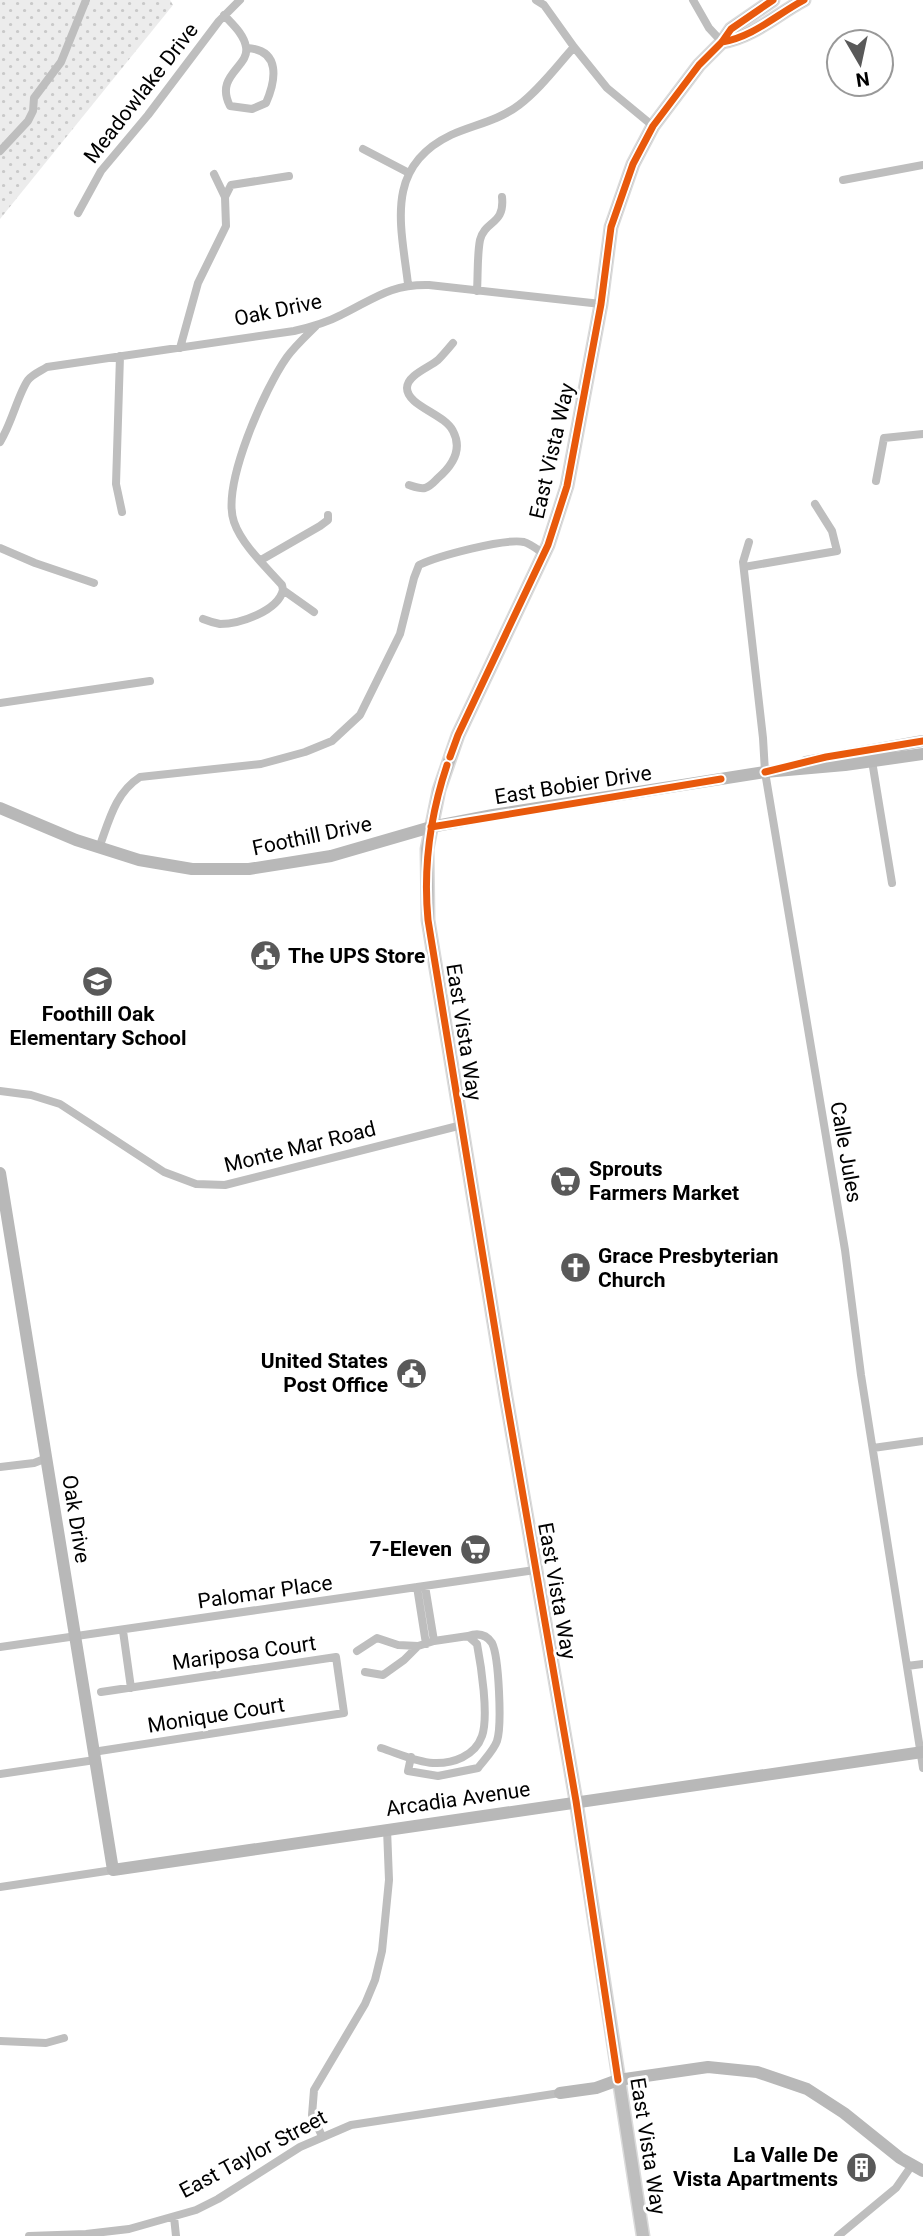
<svg xmlns="http://www.w3.org/2000/svg" width="923" height="2236" font-family="Roboto,sans-serif">
<style>
.park{fill:url(#park-dots)}
.lines{fill:none;stroke-linecap:round;stroke-linejoin:round}
.primary-casing{stroke:#dbdbdb;stroke-width:15}
.street{stroke:#bebebe;stroke-width:8}
.secondary{stroke:#b8b8b8;stroke-width:12}
.primary{stroke:#bebebe;stroke-width:12}
.cycleway-casing{stroke:#fff;stroke-width:11}
.cycleway{stroke:#e8590c;stroke-width:7}
.labels{text-anchor:middle;dominant-baseline:central;stroke-width:6;stroke-linejoin:round;paint-order:stroke}
.street-label{font-size:21px;fill:#000;stroke:#fff}
.poi-label{font-size:21px;font-weight:bold;fill:#000;stroke:#fff;text-anchor:start}
</style>
<defs>
<pattern id="park-dots" width="8" height="8" patternUnits="userSpaceOnUse" patternTransform="scale(1.75)"><rect width="8" height="8" fill="#ececec"/><path d="M2 2h.1M6 6h.1" fill="none" stroke="#c9c9c9" stroke-width="1.8" stroke-linecap="round"/></pattern>
</defs>
<rect width="100%" height="100%" fill="#fff"/>
<path class="park" d="M0 0H170L173 5 0 219Z"/>
<g class="lines">
<defs>
<path id="primary" d="M722 42C753 37 776 15 804 0
M643 2236 576 1801 506 1397 428 920 427 849 439 790 458 735 548 545 567 486 601 304 611 227 633 164 653 126 699 65 722 42 731 29 773 0"/>
</defs>
<use href="#primary" class="primary-casing"/>
<path class="street" d="M536 0 544 5 574 47 607 88 653 126
M693 0 709 28 722 42
M224 15C232 24 244 34 246 47 250 67 214 75 230 106L252 109 266 103C276 80 281 50 247 48
M363 149 409 173
M0 151 28 121 33 111 34 98 61 62 86 0
M214 174 225 197
M843 180 923 165
M78 213 101 171 148 115 219 21 240 0
M408 284C401 225 384 167 451 135 473 125 498 121 519 105 540 89 556 67 574 47
M477 291C478 275 477 256 480 240 485 220 505 225 502 197
M180 348 198 283 226 226 225 197 231 185 289 176
M120 356 116 484 122 512
M0 442C12 423 18 394 28 380 33 374 41 371 47 367L294 331C311 327 326 323 341 315 374 299 390 284 429 285L601 304
M876 481 884 438 923 434
M409 485C415 487 420 489 425 488 431 486 434 482 438 478 452 466 463 450 453 431 445 414 407 406 407 388 407 375 430 367 438 360 443 355 448 349 453 343
M749 542 743 562 763 738 765 772 845 1250 861 1375 923 1768
M0 548 35 563 94 583
M261 560 320 526 328 520V515
M744 567 837 551 832 531 815 504
M314 612 283 590 282 585C266 567 242 545 234 522 221 485 265 388 287 357 295 346 306 336 316 326
M203 619C208 621 215 623 220 624 240 624 278 611 283 590
M0 703 150 681
M872 761 892 883
M99 848C109 821 115 793 140 777L261 764 305 752 332 741 360 715 400 634 414 578 419 565C438 556 505 538 524 542 531 544 538 550 544 554
M0 1091 31 1095 60 1104 164 1172 196 1184 225 1185 462 1125
M873 1448 923 1441
M0 1467 34 1463 47 1458
M425 1586 434 1641
M417 1587 426 1644
M123 1631 131 1688
M0 1647 535 1570
M357 1651 377 1638 398 1645 418 1646
M907 1666 923 1664
M365 1672 383 1675 404 1660 418 1646 434 1641 468 1636
M381 1748C397 1753 416 1762 433 1763 453 1764 475 1756 482 1736 489 1716 481 1665 477 1644L468 1636C477 1633 486 1634 492 1643 499 1657 502 1726 497 1741 494 1750 484 1760 478 1768L438 1776 408 1771 411 1757
M93 1752 344 1713 336 1657 101 1692
M0 1774 95 1760
M0 1887 113 1870
M0 2041 46 2043 64 2038
M322 2136 312 2115 314 2090 365 2004 375 1980 382 1951 389 1880 387 1829
M174 2217 176 2236
M29 2236 86 2234 129 2229 196 2210 218 2199 300 2147 351 2125 560 2093
M838 2236 896 2188 912 2165"/>
<path class="secondary" d="M806 762 923 741
M0 808 76 840 139 860 192 869H249L331 856 431 827 493 815 765 772 845 765 923 754
M0 1173 113 1870 923 1752
M560 2093 596 2088 618 2080 708 2067 757 2072 807 2089 844 2113 900 2158 923 2171"/>
<use href="#primary" class="primary"/>
<defs>
<path id="cycleway" d="M722 42C753 37 776 15 804 0
M450 757 458 735 548 545 567 486 601 304 611 227 633 164 653 126 699 65 722 42 731 29 773 0
M447 765C430 816 423 867 428 920L506 1397 576 1801 618 2080
M765 772 826 757 923 741
M431 827 721 779"/>
</defs>
<use href="#cycleway" class="cycleway-casing"/>
<use href="#cycleway" class="cycleway"/>
</g>
<defs>
<symbol id="civic-disc" viewBox="-11 -11 22 22"><circle r="9.5" fill="#595959" stroke="#fff"/><path d="M-.6-6.5H3V-4.5H.6V-3L4-1V1h2V6H-6V1h2V-1L-.6-3ZM-1.2 2.5V6h2.4V2.5Z" fill="#fff"/></symbol>
<symbol id="school-disc" viewBox="-11 -11 22 22"><circle r="9.5" fill="#595959" stroke="#fff"/><path d="M0-5L7-2L0 1L-7-2ZM-4 1L0 2.5L4 1V4Q0 6-4 4Z" fill="#fff"/></symbol>
<symbol id="supermarket-disc" viewBox="-11 -11 22 22"><circle r="9.5" fill="#595959" stroke="#fff"/><path d="M-6-5.5h2.5l.6 2H6L4.5 2H-2.5L-4.4-4H-6ZM-1.5 3.2a1.3 1.3 0 1 0 .1 0ZM3 3.2a1.3 1.3 0 1 0 .1 0Z" fill="#fff"/></symbol>
<symbol id="church-disc" viewBox="-11 -11 22 22"><circle r="9.5" fill="#595959" stroke="#fff"/><path d="M-1.2-6h2.4v3.5h3.3v2.4h-3.3V6h-2.4V-.1h-3.3v-2.4h3.3Z" fill="#fff"/></symbol>
<symbol id="building-disc" viewBox="-11 -11 22 22"><circle r="9.5" fill="#595959" stroke="#fff"/><path d="M-4-6H4V6H1V3H-1V6H-4ZM-2.5-4.3h1.7v1.8h-1.7ZM.8-4.3h1.7v1.8H.8ZM-2.5-1h1.7V.8h-1.7ZM.8-1h1.7V.8H.8Z" fill="#fff"/></symbol>
</defs>
<g fill-rule="evenodd">
<use href="#civic-disc" x="248" y="938" width="35" height="35"/>
<use href="#school-disc" x="80" y="964" width="35" height="35"/>
<use href="#supermarket-disc" x="548" y="1164" width="35" height="35"/>
<use href="#church-disc" x="558" y="1250" width="35" height="35"/>
<use href="#civic-disc" x="394" y="1356" width="35" height="35"/>
<use href="#supermarket-disc" x="458" y="1532" width="35" height="35"/>
<use href="#building-disc" x="844" y="2150" width="35" height="35"/>
</g>
<g class="labels">
<g class="street-label">
<text transform="translate(141 93) rotate(-52)">Meadowlake Drive</text>
<text transform="translate(278 310) rotate(-12)">Oak Drive</text>
<text transform="translate(552 451) rotate(-77)">East Vista Way</text>
<text transform="translate(573 785) rotate(-9)">East Bobier Drive</text>
<text transform="translate(312 836) rotate(-12)">Foothill Drive</text>
<text transform="translate(464 1032) rotate(81)">East Vista Way</text>
<text transform="translate(300 1147) rotate(-14)">Monte Mar Road</text>
<text transform="translate(846 1152) rotate(80)">Calle Jules</text>
<text transform="translate(76 1519) rotate(81)">Oak Drive</text>
<text transform="translate(557 1591) rotate(80)">East Vista Way</text>
<text transform="translate(265 1592) rotate(-8)">Palomar Place</text>
<text transform="translate(244 1653) rotate(-8)">Mariposa Court</text>
<text transform="translate(216 1715) rotate(-9)">Monique Court</text>
<text transform="translate(458 1799) rotate(-8)">Arcadia Avenue</text>
<text transform="translate(648 2146) rotate(81)">East Vista Way</text>
<text transform="translate(253 2154) rotate(-28)">East Taylor Street</text>
</g>
<g class="poi-label">
<text x="288" y="956">The UPS Store</text>
<text x="98" y="1014" text-anchor="middle">Foothill Oak<tspan x="98" dy="24">Elementary School</tspan></text>
<text x="589" y="1169">Sprouts<tspan x="589" dy="24">Farmers Market</tspan></text>
<text x="598" y="1256">Grace Presbyterian<tspan x="598" dy="24">Church</tspan></text>
<text x="388" y="1361" text-anchor="end">United States<tspan x="388" dy="24">Post Office</tspan></text>
<text x="452" y="1549" text-anchor="end">7-Eleven</text>
<text x="838" y="2155" text-anchor="end">La Valle De<tspan x="838" dy="24">Vista Apartments</tspan></text>
</g>
</g>
<g transform="translate(860 63) rotate(171)"><circle r="33" fill="#ffffff" stroke="#999999" stroke-width="2"/>
<path d="M0-5L12 26L0 18L-12 26Z" fill="#595959"/>
<text y="-10" font-size="19" font-weight="bold" text-anchor="middle" fill="#000000">N</text>
</g>
</svg>
